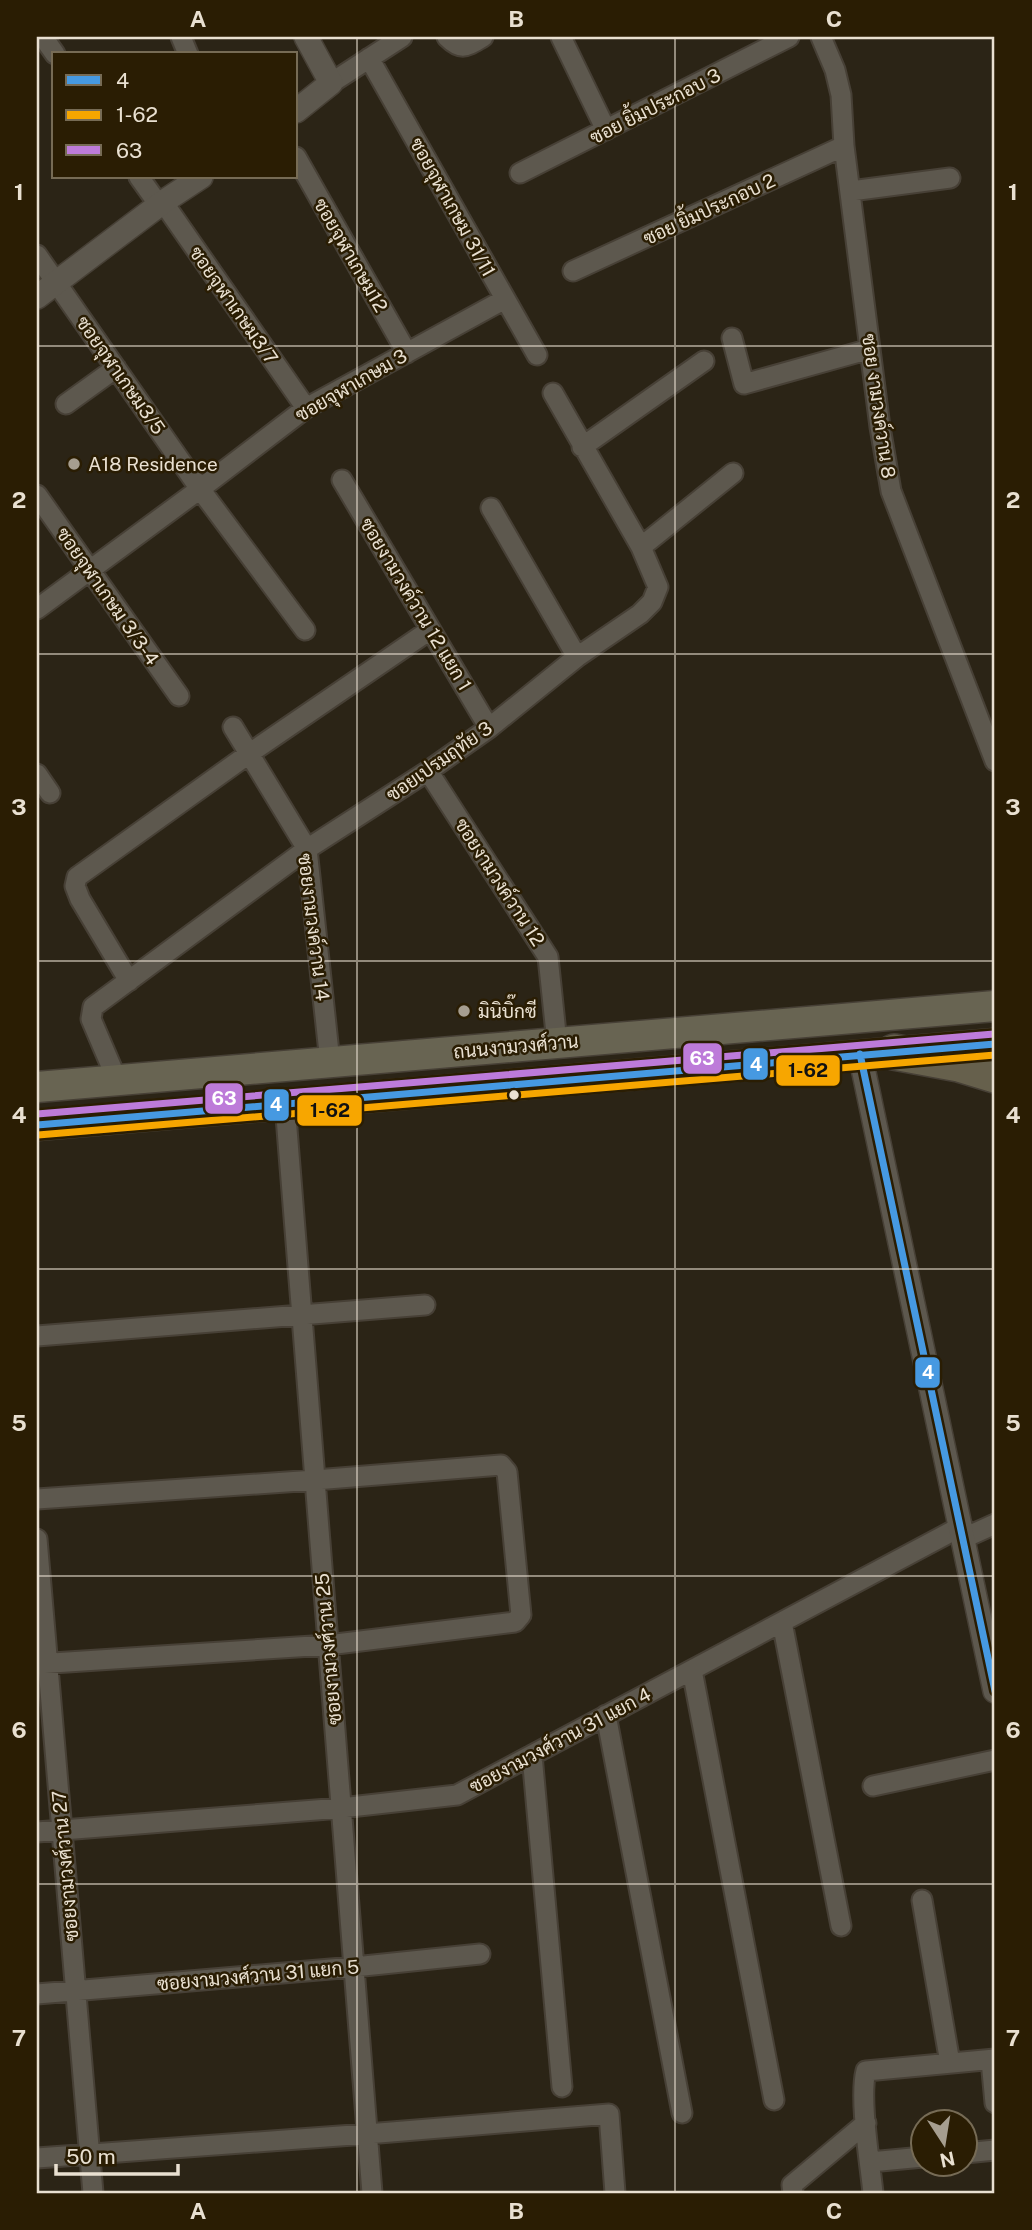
<svg xmlns="http://www.w3.org/2000/svg" width="1032" height="2230" font-family="'Public Sans',Sarabun,sans-serif">
<style>
.lines{fill:none;stroke-linecap:round;stroke-linejoin:round}
.minor-casing{stroke:#474036;stroke-width:23}
.tertiary-casing{stroke:#474036;stroke-width:26}
.primary-casing{stroke:#474036;stroke-width:33}
.motorway-casing{stroke:#474036;stroke-width:38}
.minor{stroke:#5d584e;stroke-width:19}
.tertiary{stroke:#5d584e;stroke-width:23}
.primary{stroke:#686452;stroke-width:30}
.motorway{stroke:#66604c;stroke-width:35}
.bus-1-casing{stroke:#2a1d03;stroke-width:12}
.bus-2-casing{stroke:#2a1d03;stroke-width:12}
.bus-3-casing{stroke:#2a1d03;stroke-width:12}
.bus-1{stroke:#4699e1;stroke-width:7}
.bus-2{stroke:#f7a600;stroke-width:7}
.bus-3{stroke:#bd7bd9;stroke-width:7}
.grid{fill:none;stroke:#e9e0d1;stroke-width:2;stroke-opacity:0.55}
.poi-dot{fill:#a69e90;stroke:#2a1d03;stroke-width:2.5}
.bus-dot{fill:#e9e0d1;stroke:#2a1d03;stroke-width:2.5}
.labels{text-anchor:middle;dominant-baseline:central;stroke-width:5;stroke-linejoin:round;paint-order:stroke}
.street-label{font-size:19px;fill:#e9e0d1;stroke:#2a1d03}
.poi-label{font-size:19px;fill:#e9e0d1;stroke:#2a1d03;text-anchor:start}
.line-badge{stroke:#2a1d03;stroke-width:2.5}
.badge-label{font-size:19px;text-anchor:middle;font-weight:bold;fill:#fff}
.pale-badge-label{font-size:19px;text-anchor:middle;font-weight:bold;fill:#111}
.neatline{fill:none;stroke:#e9e0d1;stroke-width:2.5}
.grid-label{font-size:23px;text-anchor:middle;font-weight:bold;fill:#e9e0d1}
</style>
<rect width="100%" height="100%" fill="#2b2416"/>
<g class="lines">
<defs>
<path id="minor" d="M43 37 55 54
M181 37 188 54
M447 37C462 52 467 46 483 37
M561 37 606 130
M821 37 835 70 841 95 844 146 880 427 891 491 995 761
M369 58 537 355
M331 83 402 37
M296 157 407 353
M520 173 789 37
M139 177 159 205
M851 191 950 178
M163 202 306 408
M37 255 200 489 305 630
M573 271 844 146
M732 338 744 384 870 349
M66 404 116 368
M582 447 704 361
M342 480 489 728
M37 495 179 696
M491 508 577 657
M641 547 733 473
M37 609 200 489 306 408 505 299
M233 727 307 849 330 1062
M428 771 548 957 557 1043
M37 774 50 793
M129 981 80 899 75 886 77 877 250 753 430 630
M117 1080 91 1019 93 1007 307 849 428 771 489 728 577 657 640 614 652 602 658 587 641 547 553 393
M285 1104 372 2193
M37 1336 425 1305
M37 1499 315 1480 501 1465 507 1472 521 1615 515 1622 328 1645 37 1664
M964 1538 995 1524
M37 1539 93 2193
M782 1622 841 1926
M692 1670 774 2100
M606 1715 682 2113
M532 1755 562 2087
M873 1786 995 1760
M37 1832 341 1808 457 1795 962 1526
M922 1900 950 2063
M37 1994 354 1967 480 1954
M991 2060 995 2103
M965 2153 995 2150
M37 2158 367 2134 609 2114 615 2193
M870 2162 923 2157
M793 2193 792 2185 866 2123
M873 2193C870 2163 859 2098 866 2071L995 2059"/>
<path id="tertiary" d="M296 111 331 83 306 37
M37 297 163 202 201 177
M860 1054 995 1691"/>
<path id="primary" d="M37 1087 995 1006
M37 1125 995 1044"/>
<path id="motorway" d="M894 1052 959 1064 995 1075"/>
</defs>
<use href="#minor" class="minor-casing"/>
<use href="#tertiary" class="tertiary-casing"/>
<use href="#primary" class="primary-casing"/>
<use href="#motorway" class="motorway-casing"/>
<use href="#minor" class="minor"/>
<use href="#tertiary" class="tertiary"/>
<use href="#primary" class="primary"/>
<use href="#motorway" class="motorway"/>
<defs>
<path id="bus-1" d="M860 1054 995 1691
M37 1125 995 1044"/>
<path id="bus-2" d="M38 1135 995 1055"/>
<path id="bus-3" d="M37 1114 994 1034"/>
</defs>
<use href="#bus-1" class="bus-1-casing"/>
<use href="#bus-2" class="bus-2-casing"/>
<use href="#bus-3" class="bus-3-casing"/>
<use href="#bus-1" class="bus-1"/>
<use href="#bus-2" class="bus-2"/>
<use href="#bus-3" class="bus-3"/>
</g>
<path class="grid" d="M357 37V2193M675 37V2193M37 346H995M37 654H995M37 961H995M37 1269H995M37 1576H995M37 1884H995"/>
<g class="poi-dot">
<circle cx="74" cy="464" r="7"/>
<circle cx="464" cy="1011" r="7"/>
</g>
<circle class="bus-dot" cx="514" cy="1095" r="6"/>
<g class="labels">
<g class="street-label">
<text transform="translate(655 106) rotate(-27)">ซอย ยิ้มประกอบ 3</text>
<text transform="translate(453 207) rotate(61)">ซอยจุฬาเกษม 31/11</text>
<text transform="translate(709 209) rotate(-25)">ซอย ยิ้มประกอบ 2</text>
<text transform="translate(351 255) rotate(60)">ซอยจุฬาเกษม12</text>
<text transform="translate(234 305) rotate(55)">ซอยจุฬาเกษม3/7</text>
<text transform="translate(121 375) rotate(55)">ซอยจุฬาเกษม3/5</text>
<text transform="translate(351 385) rotate(-30)">ซอยจุฬาเกษม 3</text>
<text transform="translate(879 406) rotate(82)">ซอย งามวงค์วาน 8</text>
<text transform="translate(108 596) rotate(55)">ซอยจุฬาเกษม 3/3-4</text>
<text transform="translate(416 604) rotate(59)">ซอยงามวงค์วาน 12 แยก 1</text>
<text transform="translate(439 761) rotate(-35)">ซอยเปรมฤทัย 3</text>
<text transform="translate(500 882) rotate(57)">ซอยงามวงค์วาน 12</text>
<text transform="translate(314 927) rotate(83)">ซอยงามวงค์วาน 14</text>
<text transform="translate(516 1046) rotate(-5)">ถนนงามวงศ์วาน</text>
<text transform="translate(328 1649) rotate(-95)">ซอยงามวงศ์วาน 25</text>
<text transform="translate(560 1740) rotate(-28)">ซอยงามวงศ์วาน 31 แยก 4</text>
<text transform="translate(65 1866) rotate(-95)">ซอยงามวงศ์วาน 27</text>
<text transform="translate(258 1975) rotate(-5)">ซอยงามวงศ์วาน 31 แยก 5</text>
</g>
<g class="poi-label">
<text x="88" y="464">A18 Residence</text>
<text x="478" y="1011">มินิบิ๊กซี</text>
</g>
</g>
<g class="line-badge">
<rect x="682" y="1042" width="41" height="33" rx="7" fill="#bd7bd9"/>
<rect x="742" y="1047" width="27" height="34" rx="7" fill="#4699e1"/>
<rect x="775" y="1054" width="66" height="33" rx="7" fill="#f7a600"/>
<rect x="204" y="1082" width="40" height="33" rx="7" fill="#bd7bd9"/>
<rect x="263" y="1088" width="27" height="34" rx="7" fill="#4699e1"/>
<rect x="296" y="1094" width="67" height="33" rx="7" fill="#f7a600"/>
<rect x="914" y="1356" width="27" height="33" rx="7" fill="#4699e1"/>
</g>
<g class="badge-label">
<text x="702" y="1065">63</text>
<text x="756" y="1071">4</text>
<text x="224" y="1105">63</text>
<text x="276" y="1111">4</text>
<text x="928" y="1379">4</text>
</g>
<g class="pale-badge-label">
<text x="808" y="1077">1-62</text>
<text x="330" y="1117">1-62</text>
</g>
<rect width="1032" height="2230" fill="none" stroke="#2a1d03" stroke-width="77"/>
<rect x="52" y="52" width="245" height="126" fill="#2a1d03" stroke="#766b55" stroke-width="2"/>
<rect x="66" y="75" width="35" height="10" fill="#4699e1" stroke="#766b55" stroke-width="2"/>
<text x="116" y="88" font-size="21" fill="#e9e0d1">4</text>
<rect x="66" y="110" width="35" height="10" fill="#f7a600" stroke="#766b55" stroke-width="2"/>
<text x="116" y="122" font-size="21" fill="#e9e0d1">1-62</text>
<rect x="66" y="145" width="35" height="10" fill="#bd7bd9" stroke="#766b55" stroke-width="2"/>
<text x="116" y="158" font-size="21" fill="#e9e0d1">63</text>
<g transform="translate(944 2143) rotate(168)"><circle r="33" fill="#2a1d03" stroke="#766b55" stroke-width="2"/>
<path d="M0-5L12 26L0 18L-12 26Z" fill="#a69e90"/>
<text y="-10" font-size="19" font-weight="bold" text-anchor="middle" fill="#e9e0d1">N</text>
</g>
<path d="M56 2164v10h122v-10" fill="none" stroke="#e9e0d1" stroke-width="3.5"/>
<text x="66" y="2164" font-size="21" fill="#e9e0d1" stroke="#2a1d03" stroke-width="5" paint-order="stroke">50 m</text>
<rect x="38" y="38" width="955" height="2154" class="neatline"/>
<g class="grid-label">
<text x="198" y="27">A</text>
<text x="516" y="27">B</text>
<text x="834" y="27">C</text>
<text x="19" y="200">1</text>
<text x="1013" y="200">1</text>
<text x="19" y="508">2</text>
<text x="1013" y="508">2</text>
<text x="19" y="815">3</text>
<text x="1013" y="815">3</text>
<text x="19" y="1123">4</text>
<text x="1013" y="1123">4</text>
<text x="19" y="1431">5</text>
<text x="1013" y="1431">5</text>
<text x="19" y="1738">6</text>
<text x="1013" y="1738">6</text>
<text x="19" y="2046">7</text>
<text x="1013" y="2046">7</text>
<text x="198" y="2219">A</text>
<text x="516" y="2219">B</text>
<text x="834" y="2219">C</text>
</g>
</svg>
